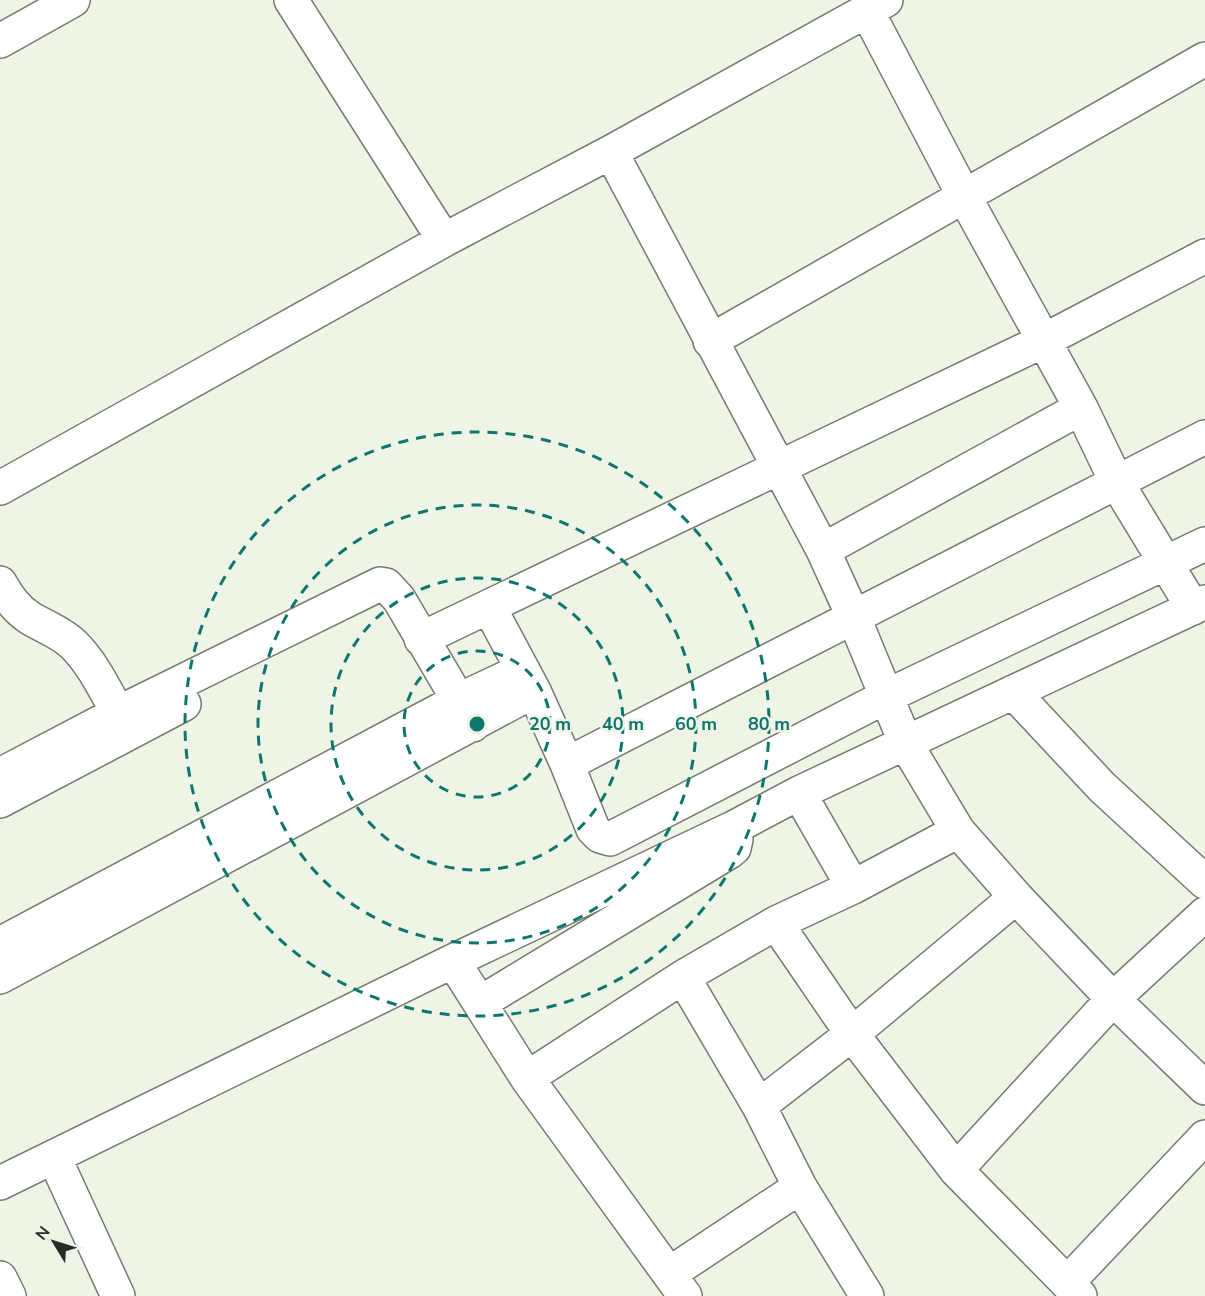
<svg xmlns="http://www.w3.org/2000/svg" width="1205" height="1296" font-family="'Nunito Sans',sans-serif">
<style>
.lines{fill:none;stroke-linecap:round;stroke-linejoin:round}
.minor-casing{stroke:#767b70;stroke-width:36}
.minor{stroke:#fff;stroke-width:33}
.ring{fill:none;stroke:#0f766e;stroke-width:3;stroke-dasharray:10 8}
.centre{fill:#0f766e;stroke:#eef4e6;stroke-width:3}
.ring-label{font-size:18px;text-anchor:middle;font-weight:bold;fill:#0f766e;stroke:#eef4e6;stroke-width:5;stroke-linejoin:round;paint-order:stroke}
</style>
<rect width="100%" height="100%" fill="#eef4e6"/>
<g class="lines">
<defs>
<path id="minor" d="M291 0 444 240
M867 11 964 196 1081 408 1117 483 1193 608
M0 41 73 0
M611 152 823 550 854 618 906 744 958 831 1016 897 1113 999 1205 1088
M710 341 1205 59
M0 488 444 240 611 152 886 0
M823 550 1081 408
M0 583C8 597 16 609 30 618 45 627 62 633 74 645 93 664 105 690 118 713
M489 607 534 691 567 764 593 829 600 836 610 839 887 696 1205 544
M421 639 1043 341 1205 256
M1013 692 1102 787 1205 882
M567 764 1205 437
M0 775 118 713 380 584 386 585 399 599 473 725
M799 793 853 887
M0 801 184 704
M776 923 852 1034 956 1170 1080 1296
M0 944 459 700 523 670
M453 961 527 1078 685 1296
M0 977 534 691
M683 977 759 1106 800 1187 867 1296
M480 1003 729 852 734 848 736 839
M527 1078 683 977 776 923 853 887 958 831
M759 1106 852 1034 1016 897
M54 1157 118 1296
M956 1170 1113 999 1205 914
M0 1183 453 961 733 828 799 793 1205 602
M669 1274 800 1187
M0 1278 9 1296
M1067 1283 1205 1137"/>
</defs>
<use href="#minor" class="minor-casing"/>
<use href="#minor" class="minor"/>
</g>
<g class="ring">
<circle cx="477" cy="724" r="73"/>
<circle cx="477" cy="724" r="146"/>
<circle cx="477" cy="724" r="219"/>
<circle cx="477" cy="724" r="292"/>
</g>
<circle cx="477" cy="724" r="9" class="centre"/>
<g class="ring-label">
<text x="550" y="730">20 m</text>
<text x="623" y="730">40 m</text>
<text x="696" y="730">60 m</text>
<text x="769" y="730">80 m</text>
</g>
<g transform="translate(54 1242) rotate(308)" stroke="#eef4e6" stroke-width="4.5" paint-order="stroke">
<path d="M0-4.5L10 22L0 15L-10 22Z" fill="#2a2c28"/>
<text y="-9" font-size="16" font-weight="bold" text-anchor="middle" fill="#2a2c28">N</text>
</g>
</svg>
